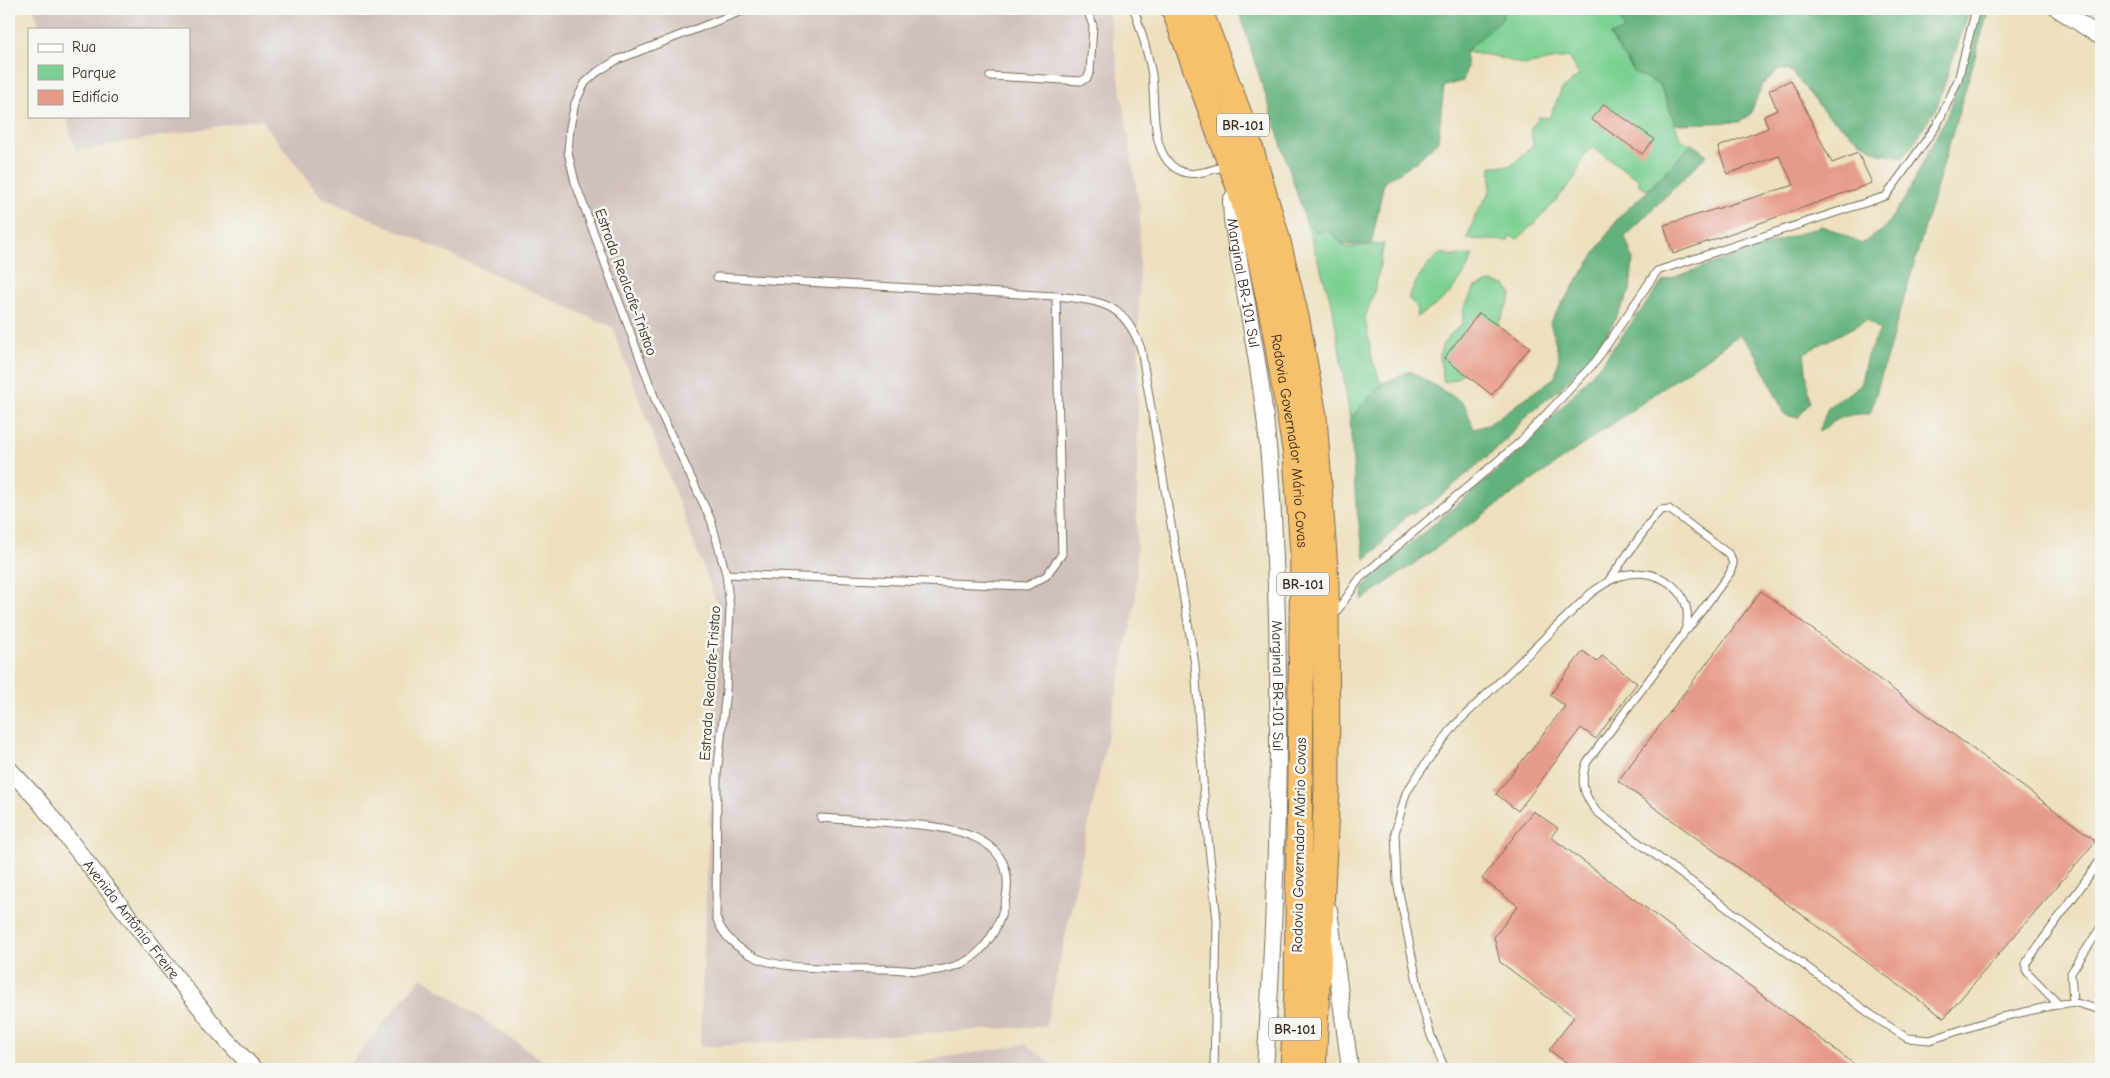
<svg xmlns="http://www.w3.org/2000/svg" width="2110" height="1078" font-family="'Comic Neue',sans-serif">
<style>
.industrial{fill:#d0c0bc}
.green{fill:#7bd093;stroke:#5b7d58}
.forest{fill:#64b27d;stroke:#506e4e}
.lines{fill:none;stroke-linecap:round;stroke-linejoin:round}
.stream{stroke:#75c0ee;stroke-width:5}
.building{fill:#e69a88}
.service-casing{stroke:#796a56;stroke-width:9}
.tertiary-casing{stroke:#796a56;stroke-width:18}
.motorway-casing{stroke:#796a56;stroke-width:27}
.service{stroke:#fff;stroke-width:7}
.tertiary{stroke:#fff;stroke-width:16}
.motorway{stroke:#f7c06c;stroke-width:25}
.labels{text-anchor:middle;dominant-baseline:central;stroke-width:5;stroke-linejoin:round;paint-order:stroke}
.shield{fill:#f6f6f2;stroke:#73675e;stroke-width:1}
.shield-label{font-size:14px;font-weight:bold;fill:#3b2a1e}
.street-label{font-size:15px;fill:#3b2a1e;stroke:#f6f6f2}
</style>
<rect width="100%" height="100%" fill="#f6f6f2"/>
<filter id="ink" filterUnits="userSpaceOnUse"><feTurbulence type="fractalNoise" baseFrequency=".02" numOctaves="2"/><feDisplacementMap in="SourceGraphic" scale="10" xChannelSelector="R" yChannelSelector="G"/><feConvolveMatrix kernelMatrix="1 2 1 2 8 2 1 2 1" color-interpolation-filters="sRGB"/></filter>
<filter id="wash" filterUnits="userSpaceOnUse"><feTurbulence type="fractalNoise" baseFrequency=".0096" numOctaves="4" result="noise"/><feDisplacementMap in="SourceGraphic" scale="20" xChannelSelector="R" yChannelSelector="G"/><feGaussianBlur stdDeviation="1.12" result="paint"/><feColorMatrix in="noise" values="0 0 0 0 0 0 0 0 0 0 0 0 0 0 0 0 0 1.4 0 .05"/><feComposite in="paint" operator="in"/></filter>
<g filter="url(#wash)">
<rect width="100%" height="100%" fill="#ede0bf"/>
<path class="industrial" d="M34 9H1108L1140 209 1136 601 1046 1026 700 1047 718 606 612 327 320 196 261 119 76 151 66 116H189V29H40Z
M422 977 555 1069H345Z
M1026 1044 1058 1069H874Z
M1220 1065V1069H1115Z"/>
<path class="green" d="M1501 9H1598L1617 14 1625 30 1610 36 1634 72 1660 85 1681 140 1692 144 1648 190 1639 185V180L1592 147C1579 157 1582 168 1573 180 1557 201 1538 220 1518 239L1509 236 1508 241 1467 239 1476 214 1490 191 1491 166H1511L1533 145 1531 128 1539 117 1549 118 1562 89 1579 75 1568 57 1524 65 1494 56 1465 52 1503 18Z
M1306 222 1317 232 1328 230 1346 248 1384 243 1376 286 1365 318 1372 358 1381 384 1350 419 1333 308Z
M1441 253 1453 256 1473 255C1463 283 1443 304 1416 317L1417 307 1408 298C1416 281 1425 264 1441 253Z
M1490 282 1505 285 1512 295 1489 344 1457 379 1444 382C1438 353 1436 343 1462 325L1464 308 1475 287Z"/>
<path class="forest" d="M1238 9H1501L1503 18 1465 52 1467 67 1463 81 1444 86 1438 141 1417 161 1384 182 1371 245H1344L1328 230 1318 232 1306 222Z
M1598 9H1970L1936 109 1904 157 1880 154 1857 139 1825 113 1791 71 1779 69 1762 85 1750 115 1740 122 1676 124 1660 85 1634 72 1610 35 1625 30 1617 14Z
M1979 9H1989L1870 414C1846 413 1838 418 1819 432L1828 407 1860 386 1867 356 1880 330 1867 320 1804 353 1810 402 1798 418 1785 415 1754 350 1739 335 1362 600 1364 588 1372 576 1525 447 1601 364 1663 281 1821 226 1839 232 1861 244 1883 230 1905 198 1951 107Z
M1692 144 1707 155 1625 237 1633 259 1630 291 1602 344 1560 389 1527 415 1502 444 1435 501 1405 517 1377 549 1365 559 1356 506 1350 419 1381 384 1410 371 1464 403 1474 429 1489 424 1555 377 1559 356 1550 322 1618 218 1657 182Z"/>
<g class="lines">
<path class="stream" d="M2101 426 2099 432 2101 440"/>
</g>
<g id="blocks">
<path class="building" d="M1791 80 1832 163 1858 153 1872 183 1673 254 1664 225 1794 185 1779 156 1727 174 1718 147 1768 128 1764 116 1777 110 1769 90Z
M1604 104 1654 139 1642 154 1591 119Z
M1479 313 1530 347 1492 395 1444 358Z
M1761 591 2096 841 1944 1018 1618 781Z
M1583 651 1597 662 1602 656 1637 683 1596 739 1581 728 1518 811 1496 794 1565 706 1550 695Z
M1533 811 1558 828 1551 837 1861 1069H1575L1549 1050 1574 1017 1500 962 1494 937 1518 906 1482 879Z"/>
</g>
</g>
<g filter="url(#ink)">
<use href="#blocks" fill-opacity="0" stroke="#796a56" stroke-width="1"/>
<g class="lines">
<defs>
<path id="service" d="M747 9 617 60 597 72 585 83 575 103 570 127 568 152 575 182 658 407 711 520 726 574 730 609 726 690 717 775 716 917C723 937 737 949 757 958 787 971 850 968 885 969 902 969 921 973 938 970 946 969 955 966 963 963 985 952 998 929 1004 906 1025 831 943 826 893 823 869 821 845 820 821 818
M1134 9C1141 30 1148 53 1152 75 1156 103 1148 160 1183 172 1195 177 1215 168 1228 166
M990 76 1081 81 1087 78 1090 72 1093 26 1087 9
M717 277 1056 296C1101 301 1124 302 1141 349L1195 664 1205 810 1217 921 1214 1069
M726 574 1027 586 1046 576 1062 554 1056 296
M1609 580 1655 516 1661 510 1669 509 1730 555 1733 564 1730 573 1688 629
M1333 617 1360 578 1520 442 1596 361 1657 271 1886 196 1937 125 1958 80 1976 9
M2073 1002 2071 973 2101 927
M2059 1005 2029 974 2026 970V963L2101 859
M1445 1069 1431 1036 1421 1001 1397 882 1395 833 1406 793 1428 760 1455 725 1591 593C1603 585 1614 576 1629 574 1658 569 1691 589 1687 622 1687 627 1684 632 1682 636L1587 762C1579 782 1584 796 1597 812L1873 1016 1907 1038 1930 1040 1998 1018 2051 1006 2073 1002 2101 1010"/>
<g id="tertiary">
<path d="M2058 9 2101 37"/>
<path id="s1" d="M1239 187 1231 201 1232 219C1243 289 1259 357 1266 427 1273 490 1275 555 1277 619 1281 770 1275 919 1265 1069"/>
<path id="s2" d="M9 769 38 800 220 1033 254 1069"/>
<path d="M1329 910 1350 1069"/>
</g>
<g id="motorway">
<path id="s3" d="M1174 9 1239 187 1259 252 1275 329 1296 455 1303 552 1297 989 1293 1069"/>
<path d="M1199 9 1245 130 1277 238 1297 321 1314 416 1326 583 1327 788 1313 1069"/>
</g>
</defs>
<use href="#service" class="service-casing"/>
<use href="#tertiary" class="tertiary-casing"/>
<use href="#motorway" class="motorway-casing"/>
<use href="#service" class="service"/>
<use href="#tertiary" class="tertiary"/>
<use href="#motorway" class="motorway"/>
</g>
</g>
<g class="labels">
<g class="shield">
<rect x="1217" y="113.5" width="52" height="23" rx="4"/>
<rect x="1277" y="572.5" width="52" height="23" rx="4"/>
<rect x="1269" y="1017.5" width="52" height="23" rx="4"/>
</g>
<g class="shield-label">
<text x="1243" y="125">BR-101</text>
<text x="1303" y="584">BR-101</text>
<text x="1295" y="1029">BR-101</text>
</g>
<g class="street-label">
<text transform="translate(626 282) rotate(70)">Estrada Realcafe-Tristao</text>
<text stroke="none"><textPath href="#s1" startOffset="99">Marginal BR-101 Sul</textPath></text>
<text stroke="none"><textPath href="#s3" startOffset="449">Rodovia Governador Mário Covas</textPath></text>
<text transform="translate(710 683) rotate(-86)">Estrada Realcafe-Tristao</text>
<text stroke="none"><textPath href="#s1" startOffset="504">Marginal BR-101 Sul</textPath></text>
<text transform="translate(1299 845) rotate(-89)">Rodovia Governador Mário Covas</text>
<text stroke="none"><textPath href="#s2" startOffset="194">Avenida Antônio Freire</textPath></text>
</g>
</g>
<rect width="2110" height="1078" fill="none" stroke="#f6f6f2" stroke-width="30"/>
<rect x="28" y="28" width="162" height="90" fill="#f6f6f2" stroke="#aba49d"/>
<rect x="38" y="44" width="25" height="8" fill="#ffffff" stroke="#aba49d"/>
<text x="72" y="52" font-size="15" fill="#3b2a1e">Rua</text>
<rect x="38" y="65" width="25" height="15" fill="#7bd093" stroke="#aba49d"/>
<text x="72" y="78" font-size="15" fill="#3b2a1e">Parque</text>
<rect x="38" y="90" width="25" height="15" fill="#e69a88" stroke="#aba49d"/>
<text x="72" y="102" font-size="15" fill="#3b2a1e">Edifício</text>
</svg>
